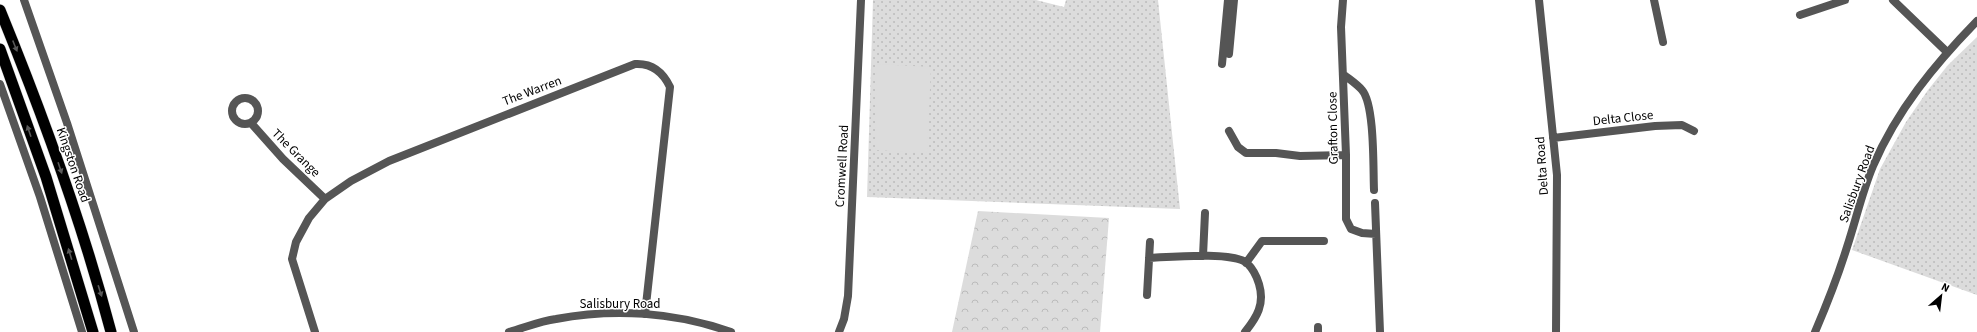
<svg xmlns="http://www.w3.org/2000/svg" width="1977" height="332" font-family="'Source Sans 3',sans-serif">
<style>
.grass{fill:url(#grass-dots)}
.forest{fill:url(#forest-crowns)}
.garden{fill:#dcdcdc}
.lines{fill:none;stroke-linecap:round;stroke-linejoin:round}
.trunk-casing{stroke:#dbdbdb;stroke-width:12}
.minor{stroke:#555;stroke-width:8}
.tertiary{stroke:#555;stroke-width:8}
.trunk{stroke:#000;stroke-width:11}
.oneway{fill:#595959}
.labels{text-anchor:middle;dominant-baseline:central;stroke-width:3;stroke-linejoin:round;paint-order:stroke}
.street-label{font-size:13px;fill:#000;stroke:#fff}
</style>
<defs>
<pattern id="grass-dots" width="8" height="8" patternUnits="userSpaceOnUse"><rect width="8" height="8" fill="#dcdcdc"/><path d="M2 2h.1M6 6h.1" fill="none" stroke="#bbb" stroke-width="1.8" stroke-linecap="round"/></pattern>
<pattern id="forest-crowns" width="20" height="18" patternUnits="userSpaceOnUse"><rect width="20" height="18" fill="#dcdcdc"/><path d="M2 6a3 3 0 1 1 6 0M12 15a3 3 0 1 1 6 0" fill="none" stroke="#bbb"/></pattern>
</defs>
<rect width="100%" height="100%" fill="#fff"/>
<path class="grass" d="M873 0H1036L1064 7 1066 0H1158L1180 209 867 197Z
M1977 37V295L1852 250 1880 169 1906 122 1928 90 1948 65Z"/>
<path class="forest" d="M978 211 1109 218 1100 332H952Z"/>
<path class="garden" d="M877 64 931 67 927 153 875 150Z"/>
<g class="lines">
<defs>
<path id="trunk" d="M0 10C43 115 82 222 111 332
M0 49 46 177 93 332"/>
</defs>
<use href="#trunk" class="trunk-casing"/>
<path class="minor" d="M24 0 67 123 134 332
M1343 0 1341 27 1346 155V219L1351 229 1362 233 1376 234
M1539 0 1557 175 1556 332
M1654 0 1663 42
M1893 0 1947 52
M1800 15 1845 0
M1229 54 1234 0
M1222 64 1228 0
M1343 74C1349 79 1357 84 1362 90 1375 105 1373 169 1374 190
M0 84 40 197 82 332
M232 111a13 13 0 1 1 26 0a13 13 0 1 1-26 0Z
M251 123 283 159 325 199
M1229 131 1238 147 1246 153H1276L1300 156 1346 155
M1553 138 1655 126 1682 125 1694 131
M1375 203 1380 332
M1203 256 1205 213
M1149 258C1170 257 1232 251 1247 263 1252 268 1257 277 1259 284 1265 304 1257 317 1245 332
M1246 263 1262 241H1324
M1147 295 1150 242
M315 332 292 259 296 242 309 218 325 199 351 181 389 161 635 64C652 63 663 72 670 87L645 314
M839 332 844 319 848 296 861 0
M1318 332V327"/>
<path class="tertiary" d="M509 332C524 328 540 321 556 319 614 308 675 312 731 332
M1815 332C1827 304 1838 276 1847 247 1856 220 1862 192 1873 166 1897 110 1935 64 1977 21"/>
<use href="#trunk" class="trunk"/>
</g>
<defs><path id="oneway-solid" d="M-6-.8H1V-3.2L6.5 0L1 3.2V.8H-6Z"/></defs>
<g class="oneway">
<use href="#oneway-solid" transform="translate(15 46) rotate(68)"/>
<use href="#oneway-solid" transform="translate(29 131) rotate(-109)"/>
<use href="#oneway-solid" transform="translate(60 168) rotate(71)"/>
<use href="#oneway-solid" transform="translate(70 254) rotate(-107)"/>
<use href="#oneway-solid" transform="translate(100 291) rotate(72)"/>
</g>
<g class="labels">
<g class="street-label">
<text transform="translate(532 91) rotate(-21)">The Warren</text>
<text transform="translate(1623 118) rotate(-6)">Delta Close</text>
<text transform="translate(1333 128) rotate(-91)">Grafton Close</text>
<text transform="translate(296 153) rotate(45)">The Grange</text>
<text transform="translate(73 165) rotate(71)">Kingston Road</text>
<text transform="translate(842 166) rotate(-87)">Cromwell Road</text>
<text transform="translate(1542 166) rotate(-94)">Delta Road</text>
<text transform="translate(1857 184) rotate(-70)">Salisbury Road</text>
<text x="620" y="304">Salisbury Road</text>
</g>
</g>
<g transform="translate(1941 296) rotate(28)" stroke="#ffffff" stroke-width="3" paint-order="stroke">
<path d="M0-3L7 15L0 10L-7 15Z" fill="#000000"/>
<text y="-6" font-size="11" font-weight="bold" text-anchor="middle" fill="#000000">N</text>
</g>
</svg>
